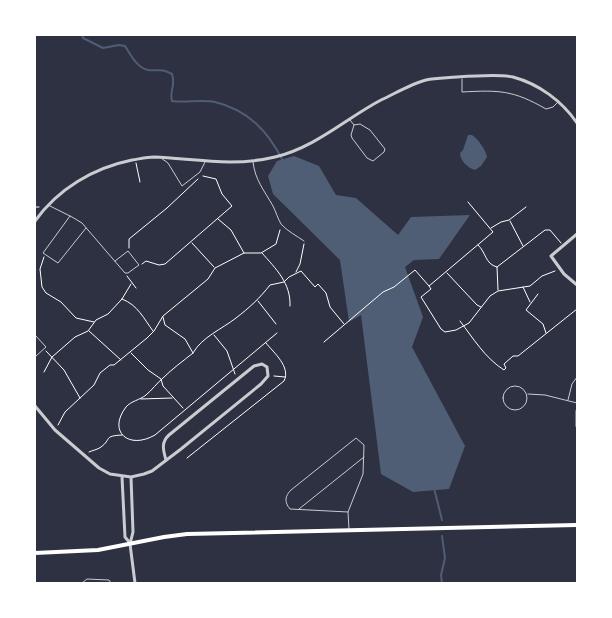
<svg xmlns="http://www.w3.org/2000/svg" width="612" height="618" font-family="'Libre Baskerville',serif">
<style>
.water{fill:#4f5d75}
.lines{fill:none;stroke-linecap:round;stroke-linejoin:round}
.stream{stroke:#4f5d75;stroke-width:2}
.path{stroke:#fff;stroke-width:1}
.service{stroke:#caccd0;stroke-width:1}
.minor{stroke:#caccd0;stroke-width:3}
.secondary{stroke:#fff;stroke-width:4}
</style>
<rect width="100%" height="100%" fill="#2d3142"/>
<path class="water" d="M468 135H472C478 139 486 150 487 157L481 166 475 170C468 168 460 161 460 153L463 150Z
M294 156 319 166 336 195 356 198 398 235 411 217 470 215 439 259 414 260 405 267 423 317 412 347 465 446 449 489 413 492 381 474 361 315 349 322 340 260 273 194 268 176 277 161Z"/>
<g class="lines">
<path class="stream" d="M82 35 83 38 103 48 119 45 125 46C131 55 137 68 148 70 159 71 161 68 172 74 176 87 169 90 172 101 186 103 201 99 215 102 248 110 268 131 283 161
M434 488 442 520
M442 536 445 558 441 575 442 583"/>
<path class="path" d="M136 163 140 182
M35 207H39
M218 219 231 230 244 253
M510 221 523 246
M491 228 501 222 509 220 526 207
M192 243 214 267
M478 245C486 252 485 264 497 267L498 290
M129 248V239L167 208 198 179
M262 253C276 269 291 283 290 306
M44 257 40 269 42 287 46 293 61 302 76 318 94 322
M142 264 146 261 159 265 165 264 232 206 222 194 216 179 203 176
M497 267 545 230H550L561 243
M296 272 300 264 304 244
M447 273 477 305 481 307
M127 276 136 288
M429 286 431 289 421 297 441 329 445 332 456 330 469 323 490 296 498 291 530 286 542 276 555 271
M523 287 530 302
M538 294 526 310 543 324 546 333
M122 299C138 305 144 319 153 331
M258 301 276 324
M163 317 165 325 185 339 193 353
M460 321C473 338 485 358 504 370L506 368 504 364 513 356H518L577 309
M89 331 121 360
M277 333 155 435C129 450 107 432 126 407 131 401 140 400 146 395 152 390 157 383 163 378 172 369 183 361 193 353 202 337 222 329 236 318 249 308 260 298 270 285L284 282 289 277 301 271 315 287 318 284 326 293 330 307 344 324
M214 335 227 351 235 374
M324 342 383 292 394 287 415 270 429 286 493 232 468 202
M46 351 64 370 80 398
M131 353 148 370 161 379 163 386 183 408
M44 372 52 357 75 337 88 331 96 320 108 314 122 299 131 284
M274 376 285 377
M141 399 172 398
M58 425 65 412 94 385 100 373 110 365H114L147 338 154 331 163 316 208 279 215 268 244 253H261L276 244 280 230
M89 452C93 450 97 450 101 447 112 439 103 436 122 435
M187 458 284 381C291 367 274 353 266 343"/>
<path class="service" d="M462 79V92C499 90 513 90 546 109L553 107 558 102
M350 120 354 125 360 124 370 130 385 149 384 152 373 161 367 158 352 138 351 135 354 125
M161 158 168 163 182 186 200 172 205 162
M253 162C255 180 264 190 273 206 276 212 278 219 281 224 287 231 297 236 304 241
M48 205 72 217 82 223 125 273H128L139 265 128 251 115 261
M70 216 43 253 58 263 86 228
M35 335 46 347 35 357
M503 398a12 12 0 1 1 24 0a12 12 0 1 1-24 0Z
M528 394 545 395 577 403
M568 400 572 384 577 377
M299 509 364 457
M348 512 290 509C284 502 285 496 291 490L356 438 364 445 363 474 348 512 349 529
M82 583 87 579 109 580 111 583"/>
<path class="minor" d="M35 221C58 189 93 168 132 160 139 159 147 157 154 157 196 159 233 167 275 157 316 147 345 119 381 100 394 94 413 83 426 80 436 78 447 78 457 77 471 76 500 74 513 77 539 84 562 101 577 123
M577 234 551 256 564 274 577 285
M35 406 55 430 99 468 110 474 131 477 144 474 152 471 181 449 261 384 268 376 267 367 262 364 254 366 169 435C161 442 163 450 166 460
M577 411V426
M122 477 125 537 130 543
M131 477 133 532 130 544 135 583"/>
<path class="secondary" d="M35 553 98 550 164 537 187 534 577 525"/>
</g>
<rect width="612" height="618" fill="none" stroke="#ffffff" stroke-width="72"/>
</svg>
